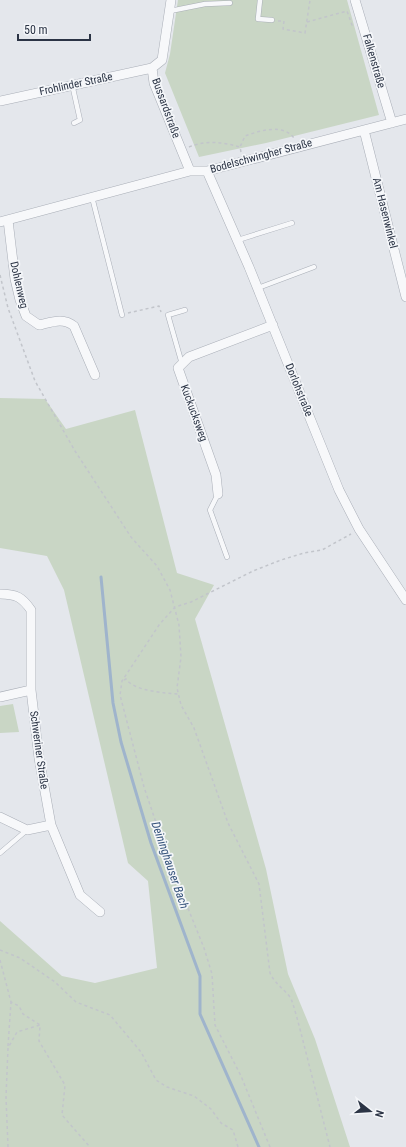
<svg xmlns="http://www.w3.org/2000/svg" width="406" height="1147" font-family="'Roboto Condensed',sans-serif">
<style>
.green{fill:#c9d6c5}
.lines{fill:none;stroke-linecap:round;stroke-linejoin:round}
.stream{stroke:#9fb4cc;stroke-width:3}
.lane-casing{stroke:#a9aeb7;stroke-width:5.5}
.street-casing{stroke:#a9aeb7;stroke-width:10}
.path{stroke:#c2c5cb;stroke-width:1.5;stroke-dasharray:3 3;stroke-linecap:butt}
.lane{stroke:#f7f8fa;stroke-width:4.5}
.street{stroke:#f7f8fa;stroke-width:9}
.labels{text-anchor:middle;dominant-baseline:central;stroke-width:3.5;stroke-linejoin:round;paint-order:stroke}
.street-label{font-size:11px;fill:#2b3445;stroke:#f4f6f9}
.water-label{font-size:12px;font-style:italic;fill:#34527a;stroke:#f4f6f9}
</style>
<rect width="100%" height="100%" fill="#e4e7ec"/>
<path class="green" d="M178 0H347L379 115 266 143 199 157 165 73 170 54Z
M0 398 45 399 66 429 135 410 177 573 214 585 195 619 266 869 288 974 315 1039 350 1147H0V921L62 976 95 983 157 968 148 881 128 863 64 590 47 556 0 548Z
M13 704 19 732 0 733V706Z"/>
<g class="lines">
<path class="stream" d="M101 577 113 703 121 742 151 843 200 976V1014L259 1147"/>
<defs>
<path id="lane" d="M260 0 258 19 272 20
M170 11 205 4 230 3
M72 84 80 120 74 123
M92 197 122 315
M238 240 292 223
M258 288 314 267
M182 364 168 315 185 310
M218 494 210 510 227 557
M0 853 27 830"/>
<path id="street" d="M171 0 162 60 152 68 154 83 190 171
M355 0 392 123
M0 101 152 68
M364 130 406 297
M207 171 249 267 339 490 359 529 406 600
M8 220 15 279 20 300 26 316 39 325C52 322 63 317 74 326L95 375
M0 222 190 171H207L406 119
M218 494 216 475 178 368 189 357 273 325
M0 594C16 594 22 597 31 610V690L39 758 51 825 80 895 100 912
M0 697 31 690
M0 817 27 830 51 825"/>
</defs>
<use href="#lane" class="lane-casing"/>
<use href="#street" class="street-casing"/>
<path class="path" d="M278 21H284L283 29 305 33 310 0
M307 22 347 11 352 25H353
M189 147C206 140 223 142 240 147
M241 152 240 147 245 136C259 131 283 123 294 138
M0 275 8 308 35 381 75 451 105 497 131 537 157 566 170 590 179 625 181 657 177 688 181 705 194 728 228 823 259 884 270 973C275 984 283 988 290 997 293 1001 299 1026 301 1033L330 1147
M128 313 159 306 161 312
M124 680 126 679C134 691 164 693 178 694
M0 950 20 958 55 982 76 1002 110 1015 141 1052 156 1080 167 1087 194 1096 211 1109 221 1123 233 1130 238 1147
M0 960 11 1002 19 1006 23 1014 40 1025 39 1041 65 1085 62 1115 90 1147
M8 1046 11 1002
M8 1147 6 1097 8 1048 17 1032 40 1025
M270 1147 241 1076 215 1025 212 974 204 948 169 861 144 787 120 695 122 681 159 625 175 607 191 602 253 571 281 560 304 553 322 550 351 534"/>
<use href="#lane" class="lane"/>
<use href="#street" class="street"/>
</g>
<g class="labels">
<g class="street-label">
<text transform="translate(374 61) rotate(74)">Falkenstraße</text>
<text transform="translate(76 84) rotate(-12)">Frohlinder Straße</text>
<text transform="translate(166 108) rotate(70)">Bussardstraße</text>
<text transform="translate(261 156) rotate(-15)">Bodelschwingher Straße</text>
<text transform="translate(385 213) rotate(76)">Am Hasenwinkel</text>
<text transform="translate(19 285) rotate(77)">Dohlenweg</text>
<text transform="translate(299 390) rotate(68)">Dorlohstraße</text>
<text transform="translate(194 413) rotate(70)">Kuckucksweg</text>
<text transform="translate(39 750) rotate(82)">Schweriner Straße</text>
</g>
<g class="water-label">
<text transform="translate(170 865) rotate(71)">Deininghauser Bach</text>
</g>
</g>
<g transform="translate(370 1111) rotate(107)" stroke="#f4f6f9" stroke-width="3" paint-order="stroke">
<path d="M0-3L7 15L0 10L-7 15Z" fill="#2b3445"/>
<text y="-6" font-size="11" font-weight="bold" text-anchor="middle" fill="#2b3445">N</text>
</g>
<path d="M18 34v6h72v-6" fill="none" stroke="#2b3445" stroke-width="2"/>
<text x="24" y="34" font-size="12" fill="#2b3445" stroke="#f4f6f9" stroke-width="3" paint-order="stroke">50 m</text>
</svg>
